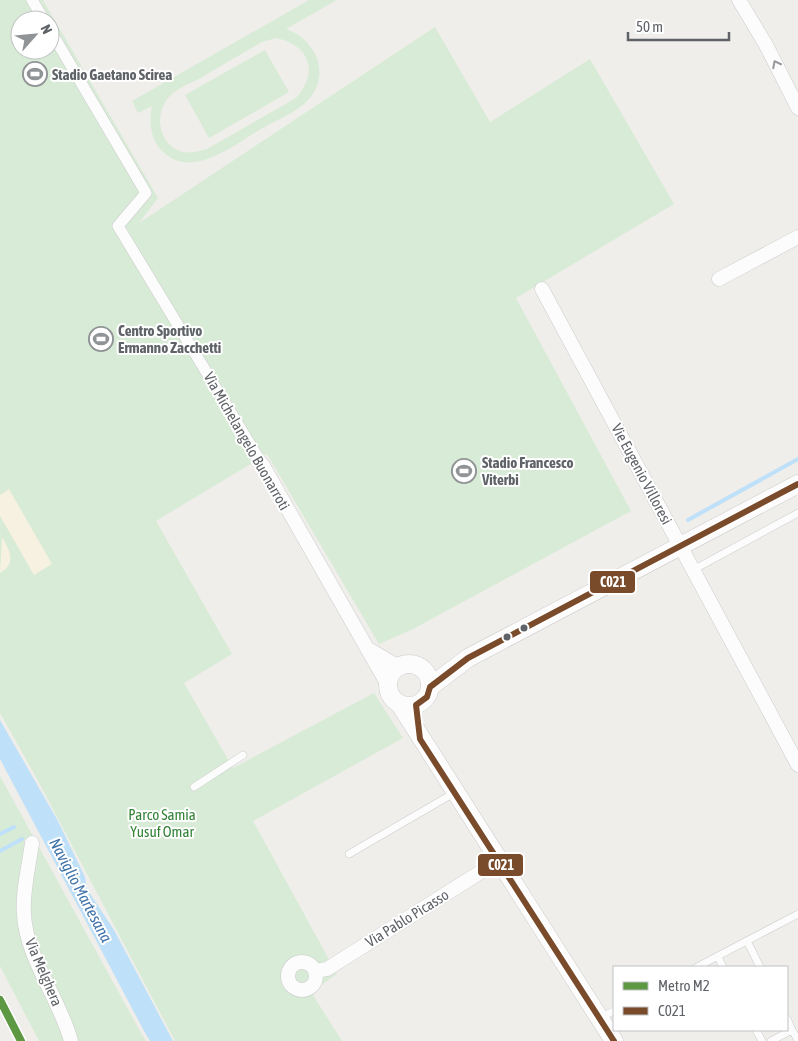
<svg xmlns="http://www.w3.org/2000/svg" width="798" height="1041" font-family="'Asap Condensed',sans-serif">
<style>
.green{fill:#d8ebd6;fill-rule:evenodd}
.sand{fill:#f6f1e1}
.water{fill:#bfe0f9}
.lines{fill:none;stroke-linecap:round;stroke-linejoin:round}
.stream{stroke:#bfe0f9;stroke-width:4}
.service-casing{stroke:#cbcccc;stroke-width:8}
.pedestrian-casing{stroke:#cbcccc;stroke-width:12}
.minor-casing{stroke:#cbcccc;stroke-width:15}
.tertiary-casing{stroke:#cbcccc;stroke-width:19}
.service{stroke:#fdfcfc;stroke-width:7}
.pedestrian{stroke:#fdfcfc;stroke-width:11}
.minor{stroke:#fdfcfc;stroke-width:14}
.tertiary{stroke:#fdfcfc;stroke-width:18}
.bus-1-casing{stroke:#fff;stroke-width:10}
.bus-1{stroke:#7a4b2a;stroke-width:6}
.metro-1-casing{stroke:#fff;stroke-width:11}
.metro-1{stroke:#5d9842;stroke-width:8}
.oneway{stroke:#96999c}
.bus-dot{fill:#5f6368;stroke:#fff;stroke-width:2}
.labels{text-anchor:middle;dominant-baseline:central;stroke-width:4;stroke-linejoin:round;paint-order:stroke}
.poi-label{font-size:15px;font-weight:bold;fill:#5f6368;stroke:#fff;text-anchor:start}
.street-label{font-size:15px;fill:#5f6368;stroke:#fff}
.park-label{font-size:15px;fill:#348238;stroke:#fff}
.water-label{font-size:16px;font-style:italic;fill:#4174aa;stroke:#fff}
.line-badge{stroke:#fff;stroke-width:2}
.badge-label{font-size:14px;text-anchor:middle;font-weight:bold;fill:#fff}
</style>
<rect width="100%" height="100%" fill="#efeeea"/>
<path class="green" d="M0 0H43L158 198 139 223 435 27 490 122 590 59 674 204 516 298 631 511 413 629 379 644 267 454 156 521 232 654 184 683 233 768 374 693 403 738 253 821 337 974 311 992 342 1041H175L36 777 0 713ZM20 20H50V50H20Z
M309 0H337L286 29C311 37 329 66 314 92 304 110 278 119 261 129 232 146 190 182 160 149 150 137 149 120 152 106L138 113 132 101ZM276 38C310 45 319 72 296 98L207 149C191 153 180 156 168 143 156 128 158 107 172 94 179 88 190 83 199 79 220 66 241 54 262 42Z
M265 50 289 92 209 138 185 95Z
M0 776 141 1033 146 1041H39L0 966Z"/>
<path class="sand" d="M9 489 52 564 34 575 0 516V495Z
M2 537C10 551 17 563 0 573Z"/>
<path class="water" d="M0 720 58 821 85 877 87 889 114 930 173 1041H150L144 1031 0 759Z"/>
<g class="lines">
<path class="stream" d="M688 520 798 459
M0 834 14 827
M0 851 22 839"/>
<defs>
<path id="service" d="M693 570 798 513
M194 787 243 755
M349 854 454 793
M747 941 760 967
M718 957 723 967
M697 967 798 914
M599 1018 614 1011
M756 1030 762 1041
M792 1030 798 1040
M771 1041 792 1030 787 1019"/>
<path id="pedestrian" d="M32 0 44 20
M50 30 146 193 118 226 262 464"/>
<path id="minor" d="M739 0 766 45 798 108
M719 279 798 237
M542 289 798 765
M262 464 388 685
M370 650 399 667
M32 843C29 866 22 892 24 915 27 960 60 999 71 1041
M288 976a14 14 0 1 1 28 0a14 14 0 1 1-28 0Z
M315 971 327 969 498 861"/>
<path id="tertiary" d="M388 685a21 21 0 1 1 42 0a21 21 0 1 1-42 0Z
M430 687 468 658 798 484
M399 703 614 1041"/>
</defs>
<use href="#service" class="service-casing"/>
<use href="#pedestrian" class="pedestrian-casing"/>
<use href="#minor" class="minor-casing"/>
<use href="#tertiary" class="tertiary-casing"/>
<use href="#service" class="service"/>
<use href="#pedestrian" class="pedestrian"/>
<use href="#minor" class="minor"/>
<use href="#tertiary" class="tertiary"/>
<defs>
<path id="bus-1" d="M614 1041 420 739 416 705 427 697 430 687 468 658 798 484"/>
</defs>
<use href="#bus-1" class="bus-1-casing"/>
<use href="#bus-1" class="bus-1"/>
<defs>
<path id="metro-1" d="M0 1000 21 1041"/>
</defs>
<use href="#metro-1" class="metro-1-casing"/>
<use href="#metro-1" class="metro-1"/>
</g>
<defs><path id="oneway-chevron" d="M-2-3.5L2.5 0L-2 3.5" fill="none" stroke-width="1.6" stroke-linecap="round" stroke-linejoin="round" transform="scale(1.25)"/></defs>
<use class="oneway" href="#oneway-chevron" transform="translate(776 64) rotate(-117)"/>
<defs>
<symbol id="stadium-ring" viewBox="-11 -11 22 22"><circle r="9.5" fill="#fff" stroke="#919496" stroke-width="1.5"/><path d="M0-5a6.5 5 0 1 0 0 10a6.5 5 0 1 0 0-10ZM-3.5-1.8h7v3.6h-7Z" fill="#919496"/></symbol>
</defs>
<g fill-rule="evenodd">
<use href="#stadium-ring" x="21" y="60" width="28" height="28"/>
<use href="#stadium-ring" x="87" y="325" width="28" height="28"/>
<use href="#stadium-ring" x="450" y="457" width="28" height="28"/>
</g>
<g class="bus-dot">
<circle cx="524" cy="628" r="4.5"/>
<circle cx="507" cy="637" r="4.5"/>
</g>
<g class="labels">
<g class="poi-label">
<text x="52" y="74">Stadio Gaetano Scirea</text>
<text x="118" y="330">Centro Sportivo<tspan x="118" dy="17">Ermanno Zacchetti</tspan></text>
<text x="482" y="462">Stadio Francesco<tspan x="482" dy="17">Viterbi</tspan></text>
</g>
<g class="street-label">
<text transform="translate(247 441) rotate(60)">Via Michelangelo Buonarroti</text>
<text transform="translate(642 474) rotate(62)">Vie Eugenio Villoresi</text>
<text transform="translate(407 918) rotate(-32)">Via Pablo Picasso</text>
<text transform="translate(44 972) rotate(67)">Via Melghera</text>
</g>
<g class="park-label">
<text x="162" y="814">Parco Samia<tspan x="162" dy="17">Yusuf Omar</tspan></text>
</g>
<g class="water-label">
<text transform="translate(81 890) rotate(62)">Naviglio Martesana</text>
</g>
</g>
<g class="line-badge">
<rect x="589" y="570" width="47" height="24" rx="5" fill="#7a4b2a"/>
<rect x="477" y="853" width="47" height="24" rx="5" fill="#7a4b2a"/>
</g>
<g class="badge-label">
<text x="613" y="587">C021</text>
<text x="501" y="870">C021</text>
</g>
<rect x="613" y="966" width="175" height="65" fill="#ffffff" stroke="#bfc1c3"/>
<rect x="623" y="982" width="25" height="8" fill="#5d9842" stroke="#bfc1c3"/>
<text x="658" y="991" font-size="15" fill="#5f6368">Metro M2</text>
<rect x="623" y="1007" width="25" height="8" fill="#7a4b2a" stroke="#bfc1c3"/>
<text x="658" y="1016" font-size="15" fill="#5f6368">C021</text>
<g transform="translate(35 35) rotate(63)"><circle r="24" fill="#ffffff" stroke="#bfc1c3"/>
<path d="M0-4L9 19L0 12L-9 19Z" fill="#919496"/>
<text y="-8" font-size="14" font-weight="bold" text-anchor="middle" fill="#5f6368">N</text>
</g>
<path d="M628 32v8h101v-8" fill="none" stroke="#5f6368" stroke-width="2.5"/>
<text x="636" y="32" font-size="15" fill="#5f6368" stroke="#ffffff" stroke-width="4" paint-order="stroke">50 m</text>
</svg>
